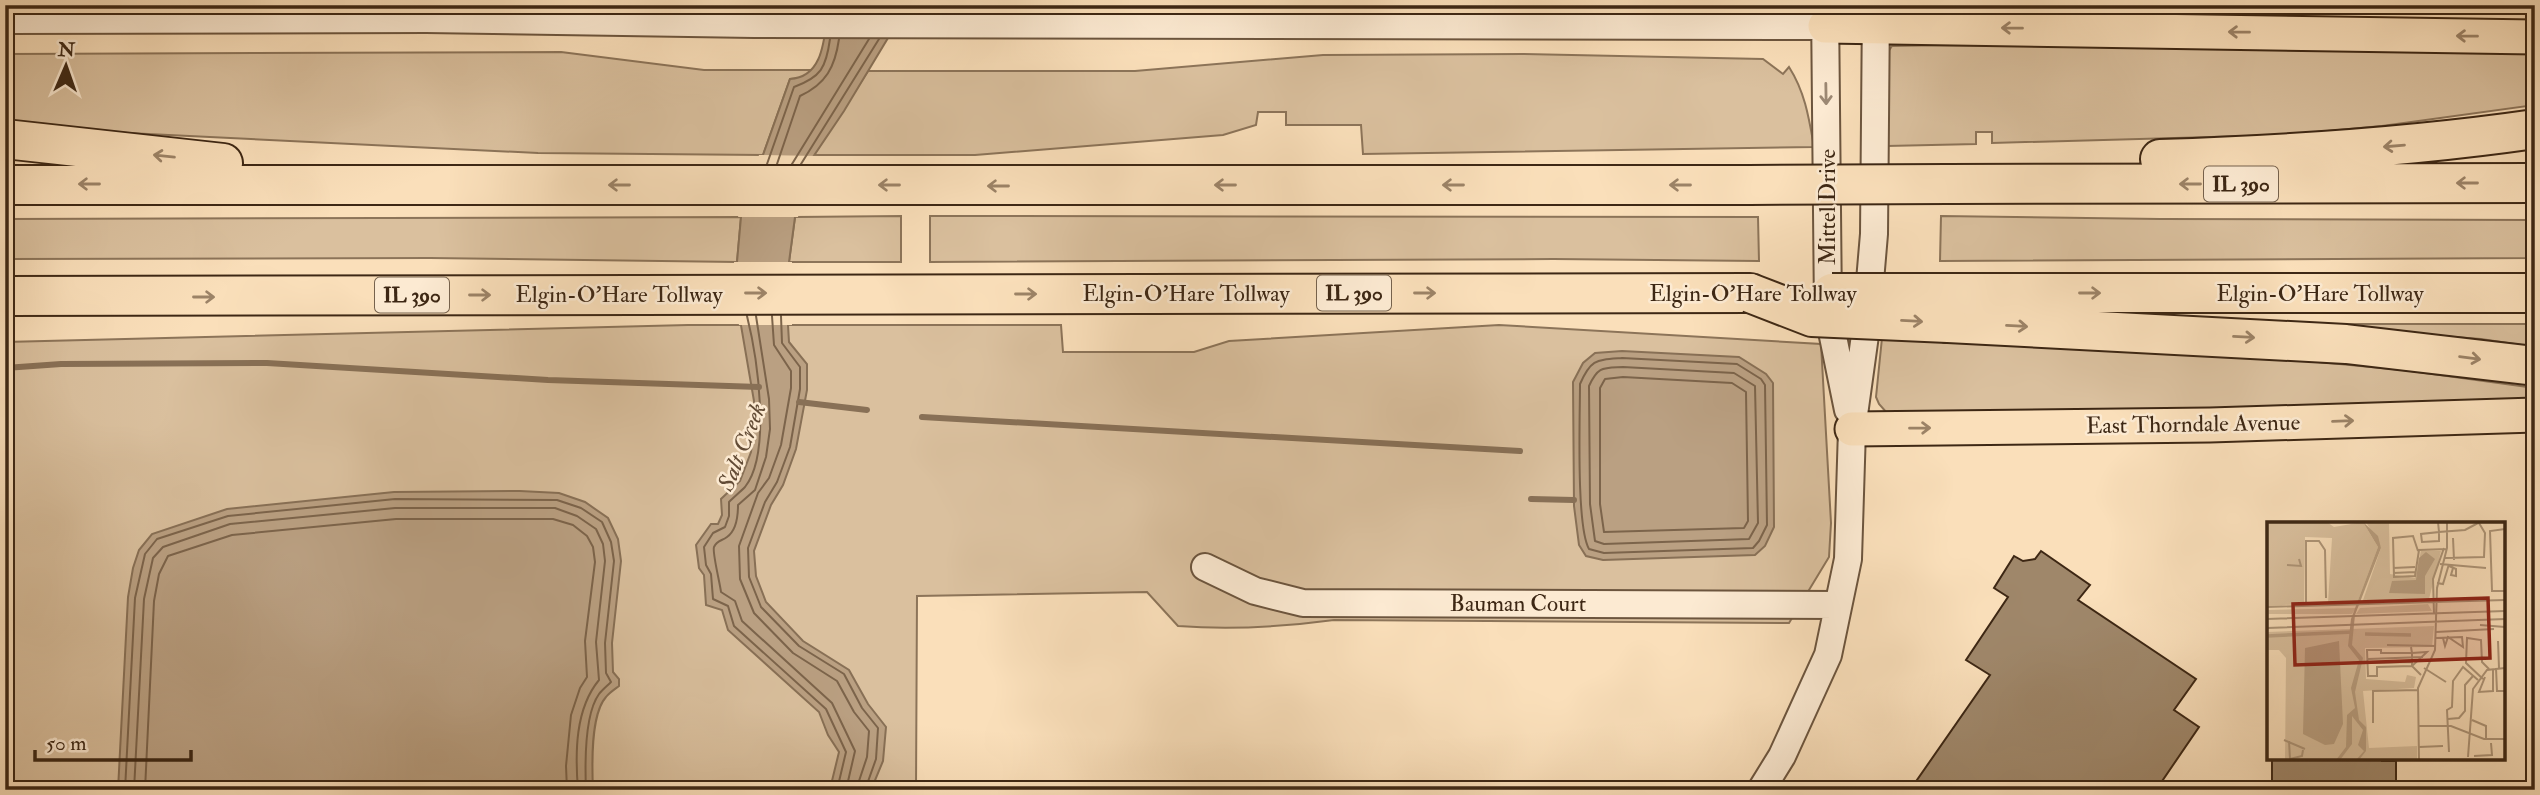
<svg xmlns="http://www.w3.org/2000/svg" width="2540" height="795" font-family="'IM FELL Double Pica',serif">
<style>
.green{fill:#dac09e;stroke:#8c7459;stroke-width:2}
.water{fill:#baa082;stroke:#887056;stroke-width:2}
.pier{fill:#fadfba}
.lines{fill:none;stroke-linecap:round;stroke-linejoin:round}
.shore{stroke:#7c644b;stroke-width:2}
.stream{stroke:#887056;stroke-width:6}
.building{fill:#9f876a;stroke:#3d2714;stroke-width:2}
.minor-casing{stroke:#6c553e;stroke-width:30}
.major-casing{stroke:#3d2714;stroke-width:37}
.highway-casing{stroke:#3d2714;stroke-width:42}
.minor{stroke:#fcead2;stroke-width:26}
.major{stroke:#fadfba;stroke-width:33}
.highway{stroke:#fadfba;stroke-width:38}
.highway-bridge-casing{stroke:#3d2714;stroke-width:42;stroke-linecap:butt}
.highway-bridge{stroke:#fadfba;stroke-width:38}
.oneway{stroke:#9c8367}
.oneway2{stroke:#9c8873}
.labels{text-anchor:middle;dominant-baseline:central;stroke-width:5;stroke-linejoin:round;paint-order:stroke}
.shield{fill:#fcead2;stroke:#76624d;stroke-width:2}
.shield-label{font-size:21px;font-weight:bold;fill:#3d2714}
.street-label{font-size:23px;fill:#3d2714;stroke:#fcead2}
.water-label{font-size:24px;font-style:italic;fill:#624b35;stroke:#fcead2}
.inset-river{fill:none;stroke:#baa082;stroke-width:3.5}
.inset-road{fill:none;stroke:#ae9578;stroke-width:2}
.view{fill:#8f2418;fill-opacity:0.15;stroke:#8f2418;stroke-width:3.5}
.inset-edge{fill:none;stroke:#3d2714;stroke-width:3.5}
</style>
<rect width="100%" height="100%" fill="#fadfba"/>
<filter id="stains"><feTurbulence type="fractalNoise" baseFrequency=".00286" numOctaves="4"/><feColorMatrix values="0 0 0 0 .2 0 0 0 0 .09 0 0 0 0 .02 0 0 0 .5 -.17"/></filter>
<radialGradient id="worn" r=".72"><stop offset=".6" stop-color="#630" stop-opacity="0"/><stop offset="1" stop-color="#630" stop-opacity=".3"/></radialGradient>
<path class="green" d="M902 5H1737L1692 11 901 8Z
M1951 45 2535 47V105L2382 126 2282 135 1992 143V132H1976V144L1887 146 1886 55 1892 46Z
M561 52 704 70H812L802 78 790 79 763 155 538 153 5 127V54Z
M1523 54 1763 59 1783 74 1789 67C1805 92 1809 118 1814 147L1363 154 1361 125H1286V112H1258L1256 125 1223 135 975 155H814L868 71H1135L1323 55Z
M901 216V262H789L795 217Z
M930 216 1758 217 1759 261 1553 259 930 262Z
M1941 216 2160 219 2535 220V258L1940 261Z
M741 217 737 262 430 258 5 259V219Z
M2348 324H2535V347L2481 339 2348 329Z
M688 325H1061L1063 352H1194L1229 341 1499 325 1821 344 1831 523 1829 557 1789 623 1334 620C1282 627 1231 630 1178 626L1147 592 917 596 916 790H5V342Z
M1882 338 2285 359 2403 370 2535 388V402L1950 420 1887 413 1879 404 1876 397Z"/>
<path class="water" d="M829 5H902L897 23 844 111 807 166 795 217 789 262 788 325 789 342 807 364V390L796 449 783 485 771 505 754 551 756 576 766 602 803 641 849 670 868 704 886 727 883 761 871 790 830 789 839 752 828 735 819 712 728 630 722 610 706 605 704 575 699 568 696 545 711 524H718L722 515 721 499 740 481 751 452 754 427V401L738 308 737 262 741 217 790 79C826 77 824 33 829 5Z
M1622 351 1739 357 1766 374 1773 383 1774 527 1765 546 1755 555 1603 560 1586 556 1579 545 1574 506 1573 382 1583 363 1595 353Z
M520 491 559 493 585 502 608 518 618 539 621 561 612 643 613 672 619 679V686C615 689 609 693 606 697 590 715 592 767 593 790H118L128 597 133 568 139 550 152 534 227 509 394 492Z"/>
<path class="pier" d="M759 155 819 156 811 167 798 217H738Z
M734 262H792V325H739L735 308Z"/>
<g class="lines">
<path class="shore" d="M767 164 794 87C821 77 826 68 830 39
M777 164 800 96C826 84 835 67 839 39
M792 164 869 39
M801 164 879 39
M747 316C757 356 772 453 745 487 740 492 734 497 729 502V516L725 527 713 533 704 547 706 565 711 574 713 599 728 606 734 626 826 709 846 752 837 790
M756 316 769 399 770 429 766 457 755 490 738 505C738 516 737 530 727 537 722 541 717 540 714 547 712 552 720 583 721 592L735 601 742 621 832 703 855 751 846 790
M772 316 774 345 791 371V388L781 445 769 478 758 493 739 546 740 579 754 613 793 653 837 681 854 712 869 731 867 757 856 790
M781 316 782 343 800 367V389L790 447 777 482 765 502 748 548 749 577 761 607 799 646 844 674 862 708 878 728 876 759 865 790
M1622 358 1737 364 1761 379 1765 385 1767 525 1759 541 1753 548 1604 553 1589 549C1576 526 1580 416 1580 384 1591 359 1596 360 1622 358Z
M1623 367 1734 373 1755 386 1758 523 1749 539 1604 544 1595 541 1590 504 1589 386C1598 366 1603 368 1623 367Z
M1623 377 1732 383 1746 392 1748 521 1744 528 1604 532 1600 504V388L1605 379Z
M125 790 135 598 145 554 157 539 228 516 395 499 557 500 581 508 602 522 611 542 614 561 605 643 606 673 611 682C607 686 602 690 599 694 584 715 585 765 586 790
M134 790 144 599 153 558 163 547 230 524 395 508H555L577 516 596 529 603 544 605 561 596 642 599 680C575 709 575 753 578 790
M145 790 154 601 159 574 168 556 232 535 396 519H553L573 525 587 536 593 547 595 562 585 641 587 677 580 688 571 715 566 766 567 790"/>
<path class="stream" d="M5 368 61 364 267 363 548 380 759 387
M799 402 867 410
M922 417 1520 451
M1531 499 1574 500"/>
</g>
<path class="building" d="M2041 551 2090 585 2078 600 2196 679 2174 710 2199 727 2156 790H1910L1990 675 1966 660 2008 597 1994 588 2014 556 2023 561 2035 559Z
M2292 758H2382V761H2396V790H2272V759Z"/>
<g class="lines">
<defs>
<path id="minor" d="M1825 5 1828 312 1848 410
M5 20 426 19 754 24 1825 26
M1205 567 1255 591 1303 603 1838 605
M1761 790 1782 756 1828 655 1848 559 1852 429 1866 328 1874 234 1876 5"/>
<path id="major" d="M1825 26 2535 37
M1852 429 2210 425 2535 415"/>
<path id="highway" d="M5 139 223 163
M2160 159C2286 155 2410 147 2535 129
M1948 184 2535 183
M5 185H1749
M1949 293H2535
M5 296 1750 293
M1948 323 2346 344 2535 366"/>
</defs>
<use href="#minor" class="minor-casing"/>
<use href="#major" class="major-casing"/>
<use href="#highway" class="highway-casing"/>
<use href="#minor" class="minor"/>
<use href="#major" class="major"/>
<use href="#highway" class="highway"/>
<defs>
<path id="highway-bridge" d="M1749 185 1948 184
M1750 293 1812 317 1948 323
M1832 293H1949"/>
</defs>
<use href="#highway-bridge" class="highway-bridge-casing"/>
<use href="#highway-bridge" class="highway-bridge"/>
</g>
<defs><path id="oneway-shaft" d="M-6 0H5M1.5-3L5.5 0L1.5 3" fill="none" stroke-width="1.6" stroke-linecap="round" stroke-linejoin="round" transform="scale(1.75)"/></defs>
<g class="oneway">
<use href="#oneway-shaft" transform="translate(2012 28) rotate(-179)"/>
<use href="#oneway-shaft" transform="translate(2239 32) rotate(-179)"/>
<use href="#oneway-shaft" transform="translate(2467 36) rotate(-179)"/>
<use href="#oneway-shaft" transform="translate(2394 146) rotate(175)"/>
<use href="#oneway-shaft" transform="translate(164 156) rotate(-174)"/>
<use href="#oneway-shaft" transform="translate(2467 183) rotate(180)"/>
<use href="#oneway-shaft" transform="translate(89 184) rotate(180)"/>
<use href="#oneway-shaft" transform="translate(2190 184) rotate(180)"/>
<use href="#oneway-shaft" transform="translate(619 185) rotate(-180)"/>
<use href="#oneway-shaft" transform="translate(889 185) rotate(-180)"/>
<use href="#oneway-shaft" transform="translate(1225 185) rotate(180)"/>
<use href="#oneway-shaft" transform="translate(1453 185) rotate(180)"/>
<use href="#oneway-shaft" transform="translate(1680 185) rotate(180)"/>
<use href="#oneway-shaft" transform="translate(998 186) rotate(180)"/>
<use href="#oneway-shaft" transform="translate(756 293)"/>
<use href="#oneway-shaft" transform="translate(1425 293)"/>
<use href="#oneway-shaft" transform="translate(2090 293)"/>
<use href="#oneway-shaft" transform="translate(1026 294)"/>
<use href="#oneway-shaft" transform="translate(480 295)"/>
<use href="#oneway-shaft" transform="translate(204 297)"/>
<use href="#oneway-shaft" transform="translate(1912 321) rotate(3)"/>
<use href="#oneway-shaft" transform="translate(2017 326) rotate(3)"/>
<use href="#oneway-shaft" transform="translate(2244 337) rotate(3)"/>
<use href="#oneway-shaft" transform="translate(2470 358) rotate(7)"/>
<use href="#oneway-shaft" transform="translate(2343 421) rotate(-2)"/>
<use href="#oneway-shaft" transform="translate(1920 428) rotate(-1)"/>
</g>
<use class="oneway2" href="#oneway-shaft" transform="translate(1826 94) rotate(89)"/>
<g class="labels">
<g class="shield">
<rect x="2204" y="166.5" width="74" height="35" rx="5"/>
<rect x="1317" y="275.5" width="74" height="35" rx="5"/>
<rect x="375" y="277.5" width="74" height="35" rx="5"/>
</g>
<g class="shield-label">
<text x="2241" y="184">IL 390</text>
<text x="1354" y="293">IL 390</text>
<text x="412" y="295">IL 390</text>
</g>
<g class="street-label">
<text transform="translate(1827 207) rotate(-90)">Mittel Drive</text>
<text x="1186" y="293">Elgin-O'Hare Tollway</text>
<text x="1753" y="293">Elgin-O'Hare Tollway</text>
<text x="2320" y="293">Elgin-O'Hare Tollway</text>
<text x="619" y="294">Elgin-O'Hare Tollway</text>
<text transform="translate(2193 424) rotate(-1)">East Thorndale Avenue</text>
<text x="1518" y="603">Bauman Court</text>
</g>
<g class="water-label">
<text transform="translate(742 447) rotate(-68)">Salt Creek</text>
</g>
</g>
<g transform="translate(2267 522)">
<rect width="238" height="238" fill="#fadfba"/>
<path d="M0 0H60L67 5 96 0 111 25 90 81H61L65 16 38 15 37 82 0 84ZM99 0H122L123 52 148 56 154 29H174L162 77 95 81 114 26ZM161 82 165 89 89 92 93 86ZM89 86 85 92H0V88ZM167 104 165 125 98 126 99 157 138 160 140 153 149 155 147 166 96 169 102 226 150 224V238H18L19 136 12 128H0V110Z" fill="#dac09e"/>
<path d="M96 0 111 14 114 26 88 93 85 123 96 136 88 170 92 198 99 205V229L92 238H89L97 229 91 223 96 208 85 194V222L73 238H69L79 225 80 193 88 186 84 166 92 138 81 124 84 97 111 25ZM159 30 168 37 158 54V72L122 71 125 59 149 58 152 36ZM72 119 76 202 67 222 58 223 36 212 38 126Z" fill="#baa082"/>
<path class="inset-river" d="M98 112 144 113M0 114 86 110"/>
<path class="inset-road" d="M171 0 172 10 154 12 155 20 172 19V10L198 8 213 0M238 7 223 9 225 69H238M186 16 187 38M151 29 146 14 126 16 127 55 148 54 152 28 180 27M178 36 217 35 218 11 212 1M173 42 219 46M20 43 34 44 32 37M182 44 189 47V54L184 53 186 46M126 46 148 45M126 51 149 50M170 61 176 62 182 42M166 80 238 78M39 83V19H52L58 28 59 76M0 85 166 80M167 92 166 57 177 26M0 97 238 89M213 103 238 105M0 106 238 97M169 110 227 107M169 116 195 115 196 125 181 115 178 124 176 116M231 119 232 146M120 123 169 124M144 125 145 131V144L110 145V154H101L100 128H114V131H145L160 130 145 144 154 153M101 137 156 135M101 141 145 140M157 146 179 160M229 146 230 169H238M218 155 212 170 226 169V147M216 157 199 141 200 116 214 118 215 140 222 147M181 197 192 196 198 189V163L206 154M205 198 219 204V217M106 201V169L151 168M152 204H184L217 217H238M17 218 38 227M22 219 23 237 35 234 36 228M152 225 176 224M182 230 180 188 185 185 186 159 196 145 211 158M207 234 225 233 224 221M201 235 206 167 220 148 238 146M152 238 151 166 168 128 170 66 180 26V0"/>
<path class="view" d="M221 76 223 136 28 143 26 82Z"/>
<rect width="238" height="238" class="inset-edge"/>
</g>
<rect width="2540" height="795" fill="none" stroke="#fadfba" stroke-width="28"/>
<rect x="7" y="7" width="2526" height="781" fill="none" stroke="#3d2714" stroke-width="3.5"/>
<rect x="14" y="14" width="2512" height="767" fill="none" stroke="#3d2714" stroke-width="2"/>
<g transform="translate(66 66) rotate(2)" stroke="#fcead2" stroke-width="5" paint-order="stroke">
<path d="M0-5L12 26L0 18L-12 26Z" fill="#3d2714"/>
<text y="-10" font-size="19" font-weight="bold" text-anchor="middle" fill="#3d2714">N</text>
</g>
<path d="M35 750v10h156v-10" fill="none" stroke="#3d2714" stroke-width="3.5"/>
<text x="46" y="750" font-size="21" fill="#3d2714" stroke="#fcead2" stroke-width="5" paint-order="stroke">50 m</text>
<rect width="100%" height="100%" filter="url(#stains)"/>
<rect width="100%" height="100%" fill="url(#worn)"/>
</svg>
